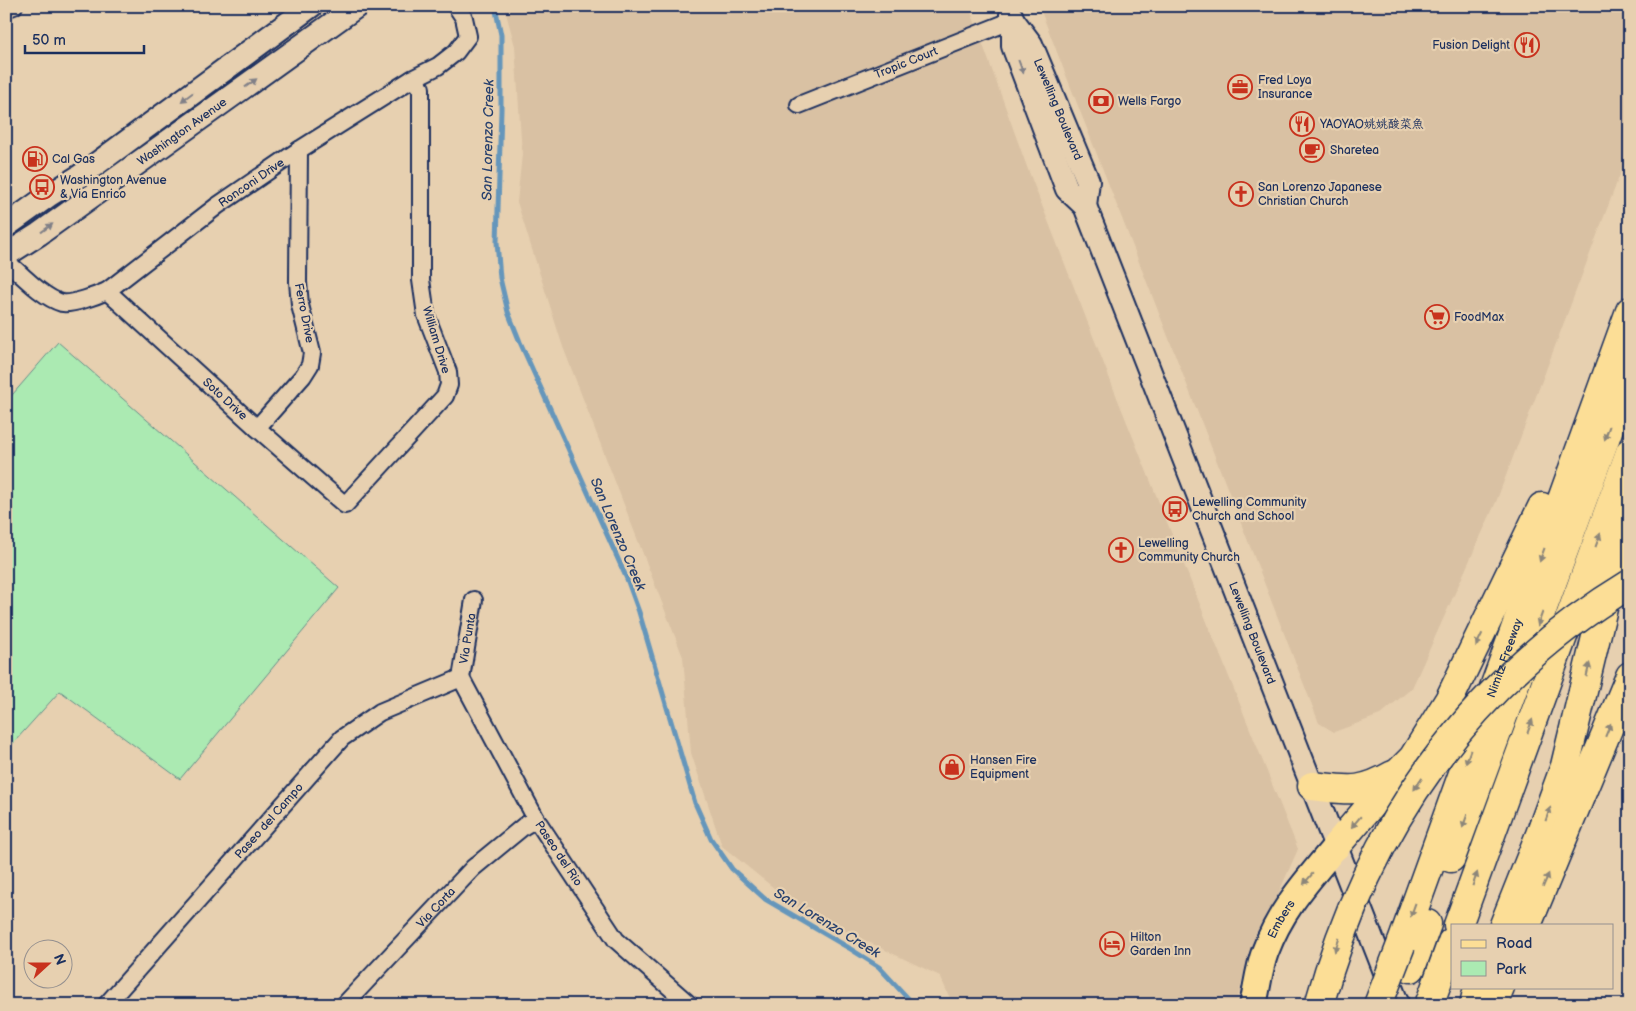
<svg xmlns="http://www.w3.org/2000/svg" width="1636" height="1011" font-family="'Balsamiq Sans','LXGW WenKai TC',sans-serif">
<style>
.built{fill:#d9c1a3}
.green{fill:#abeab2;stroke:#638c88}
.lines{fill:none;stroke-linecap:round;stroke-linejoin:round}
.stream{stroke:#6596bb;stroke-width:5}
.street-casing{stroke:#1b2f5e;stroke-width:20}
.secondary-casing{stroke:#1b2f5e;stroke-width:26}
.primary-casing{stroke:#1b2f5e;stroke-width:30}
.highway-casing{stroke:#1b2f5e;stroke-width:31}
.street{stroke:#e7d0b0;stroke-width:16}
.secondary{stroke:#e7d0b0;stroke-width:22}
.primary{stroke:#fcde96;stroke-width:26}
.highway{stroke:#fcde96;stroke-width:28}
.highway-bridge-casing{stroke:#1b2f5e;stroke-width:31;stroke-linecap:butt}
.highway-bridge{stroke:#fcde96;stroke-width:28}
.oneway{fill:#818087}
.oneway2{fill:#8c867a}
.labels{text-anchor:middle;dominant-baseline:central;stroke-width:4.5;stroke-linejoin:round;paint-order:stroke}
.poi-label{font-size:12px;fill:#1b2f5e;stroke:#e7d0b0;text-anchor:start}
.street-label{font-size:12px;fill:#1b2f5e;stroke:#e7d0b0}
.water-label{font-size:14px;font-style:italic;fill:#27406e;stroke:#e7d0b0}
</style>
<rect width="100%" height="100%" fill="#e7d0b0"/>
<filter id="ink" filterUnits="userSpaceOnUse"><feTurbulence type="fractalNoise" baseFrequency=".02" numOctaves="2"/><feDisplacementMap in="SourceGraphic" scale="10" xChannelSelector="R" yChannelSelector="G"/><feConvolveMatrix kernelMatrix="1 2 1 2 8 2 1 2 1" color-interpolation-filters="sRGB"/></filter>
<g filter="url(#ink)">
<path class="built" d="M504 6H969L1027 167 1118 400 1298 849 1245 970 1236 1005H953L940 976 801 910 722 846 691 753 683 657 563 347 517 202 522 154 515 46Z
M1039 6H1630V148L1496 502 1412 688 1380 715 1334 732 1319 723Z"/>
<path class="green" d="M58 342 339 588 180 779 60 691 6 751V402Z"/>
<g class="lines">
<path class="stream" d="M495 6 501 35V110L497 242 500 278 508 312 520 342 627 579 639 612 695 803 711 839 732 869 765 899 849 948 879 967 914 1005"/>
<defs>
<g id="street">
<path d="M6 9 14 6"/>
<path id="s1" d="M799 105 1013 20"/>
<path id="s2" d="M6 261C21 274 43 298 62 303 72 305 98 295 107 291L217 206 299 150 412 79 438 66 456 52 468 36 464 18 456 6"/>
<path id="s3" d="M107 291 257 428 345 505 445 396 449 385 448 372 426 315 421 280V88L412 79"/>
<path d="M257 428 303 376 310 365 312 353 300 305 298 282 299 150"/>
<path id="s4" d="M461 678 536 819 616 940 690 1005"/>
<path id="s5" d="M461 678 474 600"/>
<path id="s6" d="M106 1005 342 738 380 712 461 678"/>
<path id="s7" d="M344 1005 473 868 524 826 536 819"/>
</g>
<g id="secondary">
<path id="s8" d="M1011 15 1013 20 1031 44 1088 181 1085 206"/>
<path id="s9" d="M1013 20V46L1067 189 1085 206 1398 1005"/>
<path d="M6 226 48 196 80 176 311 6"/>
<path id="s10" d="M6 255 39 234 357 6"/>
</g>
<g id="primary">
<path id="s11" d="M1253 1005C1257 988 1259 968 1265 952 1281 909 1307 881 1336 846"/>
</g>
<g id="highway">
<path d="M1312 786C1349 790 1360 794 1393 775"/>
<path d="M1336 846 1399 772 1413 758 1449 700 1542 507"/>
<path d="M1451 858 1630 371"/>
<path d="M1458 925 1630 452"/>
<path d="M1504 925 1539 837 1565 766 1629 500"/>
<path d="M1527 925 1630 676"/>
<path id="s12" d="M1401 945 1630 311"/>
<path d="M1411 968 1427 924"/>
<path d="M1429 1005 1452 942"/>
<path d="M1474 1005 1478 987"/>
<path d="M1493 1005 1500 987"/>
</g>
</defs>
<use href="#street" class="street-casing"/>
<use href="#secondary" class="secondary-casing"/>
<use href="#primary" class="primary-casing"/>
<use href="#highway" class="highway-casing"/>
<use href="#street" class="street"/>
<use href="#secondary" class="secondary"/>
<use href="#primary" class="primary"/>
<use href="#highway" class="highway"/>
<defs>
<path id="highway-bridge" d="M1319 1005C1368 826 1470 681 1630 584
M1378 1005 1401 945"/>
</defs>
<use href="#highway-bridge" class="highway-bridge-casing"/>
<use href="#highway-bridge" class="highway-bridge"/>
</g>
<defs><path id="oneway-solid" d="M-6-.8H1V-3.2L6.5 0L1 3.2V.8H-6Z" transform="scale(1.25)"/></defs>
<g class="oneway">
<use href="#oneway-solid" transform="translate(1021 67) rotate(69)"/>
<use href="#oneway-solid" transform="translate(251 83) rotate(-36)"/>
<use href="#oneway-solid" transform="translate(187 97) rotate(143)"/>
<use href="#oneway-solid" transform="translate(47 228) rotate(-36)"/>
</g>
<g class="oneway2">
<use href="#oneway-solid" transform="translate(1607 433) rotate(110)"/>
<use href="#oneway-solid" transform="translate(1598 540) rotate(-70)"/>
<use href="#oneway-solid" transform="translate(1542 555) rotate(110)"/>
<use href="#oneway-solid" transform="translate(1540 619) rotate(110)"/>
<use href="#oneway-solid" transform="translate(1479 640) rotate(116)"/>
<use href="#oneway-solid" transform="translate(1588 670) rotate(-77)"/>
<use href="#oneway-solid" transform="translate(1530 726) rotate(-70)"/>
<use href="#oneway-solid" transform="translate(1608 730) rotate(-68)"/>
<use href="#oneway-solid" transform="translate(1468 757) rotate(110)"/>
<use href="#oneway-solid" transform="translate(1418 784) rotate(125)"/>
<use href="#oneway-solid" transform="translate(1548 814) rotate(-70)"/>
<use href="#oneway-solid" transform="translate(1465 821) rotate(110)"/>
<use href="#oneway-solid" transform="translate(1356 822) rotate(130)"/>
<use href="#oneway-solid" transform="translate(1308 879) rotate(130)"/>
<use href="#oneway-solid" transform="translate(1475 879) rotate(-70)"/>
<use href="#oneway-solid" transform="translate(1546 880) rotate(-67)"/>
<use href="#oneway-solid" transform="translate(1413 910) rotate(110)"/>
<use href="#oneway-solid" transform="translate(1337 945) rotate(109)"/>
</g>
</g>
<defs>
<symbol id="restaurant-ring" viewBox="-11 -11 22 22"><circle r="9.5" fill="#e7d0b0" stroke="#c8321e" stroke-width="1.5"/><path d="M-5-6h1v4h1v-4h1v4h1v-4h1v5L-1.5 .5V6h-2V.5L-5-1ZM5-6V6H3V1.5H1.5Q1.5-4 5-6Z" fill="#c8321e"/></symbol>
<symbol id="office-ring" viewBox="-11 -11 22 22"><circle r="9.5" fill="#e7d0b0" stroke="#c8321e" stroke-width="1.5"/><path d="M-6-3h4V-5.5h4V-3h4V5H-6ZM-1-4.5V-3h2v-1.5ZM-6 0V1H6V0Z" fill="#c8321e"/></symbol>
<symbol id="bank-ring" viewBox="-11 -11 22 22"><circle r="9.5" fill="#e7d0b0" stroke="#c8321e" stroke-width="1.5"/><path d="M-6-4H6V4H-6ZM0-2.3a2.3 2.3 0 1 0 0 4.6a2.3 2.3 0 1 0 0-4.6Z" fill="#c8321e"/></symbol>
<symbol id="cafe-ring" viewBox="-11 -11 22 22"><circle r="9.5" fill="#e7d0b0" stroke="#c8321e" stroke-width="1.5"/><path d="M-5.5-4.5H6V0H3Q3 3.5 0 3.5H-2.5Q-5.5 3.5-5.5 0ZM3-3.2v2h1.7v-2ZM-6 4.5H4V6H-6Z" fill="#c8321e"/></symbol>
<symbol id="fuel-ring" viewBox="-11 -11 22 22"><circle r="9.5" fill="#e7d0b0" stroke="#c8321e" stroke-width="1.5"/><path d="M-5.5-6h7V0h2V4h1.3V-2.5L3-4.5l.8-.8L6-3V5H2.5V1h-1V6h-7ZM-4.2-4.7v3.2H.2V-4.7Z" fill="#c8321e"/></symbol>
<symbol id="bus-ring" viewBox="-11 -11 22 22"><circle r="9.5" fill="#e7d0b0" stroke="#c8321e" stroke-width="1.5"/><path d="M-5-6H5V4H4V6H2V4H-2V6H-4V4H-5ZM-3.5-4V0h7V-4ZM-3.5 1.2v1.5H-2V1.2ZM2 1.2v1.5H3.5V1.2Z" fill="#c8321e"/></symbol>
<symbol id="church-ring" viewBox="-11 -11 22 22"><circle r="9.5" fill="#e7d0b0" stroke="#c8321e" stroke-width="1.5"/><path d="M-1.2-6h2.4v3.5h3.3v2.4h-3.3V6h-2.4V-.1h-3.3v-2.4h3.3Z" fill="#c8321e"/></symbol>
<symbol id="supermarket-ring" viewBox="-11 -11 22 22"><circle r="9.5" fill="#e7d0b0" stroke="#c8321e" stroke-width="1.5"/><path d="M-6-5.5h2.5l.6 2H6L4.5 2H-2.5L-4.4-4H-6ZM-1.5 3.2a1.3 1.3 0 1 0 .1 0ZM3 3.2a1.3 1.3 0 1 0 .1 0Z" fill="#c8321e"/></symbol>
<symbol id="shop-ring" viewBox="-11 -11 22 22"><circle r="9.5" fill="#e7d0b0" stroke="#c8321e" stroke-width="1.5"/><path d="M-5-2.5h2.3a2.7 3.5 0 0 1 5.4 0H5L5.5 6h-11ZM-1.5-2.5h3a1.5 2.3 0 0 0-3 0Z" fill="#c8321e"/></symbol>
<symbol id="hotel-ring" viewBox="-11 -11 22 22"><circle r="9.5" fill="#e7d0b0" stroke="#c8321e" stroke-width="1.5"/><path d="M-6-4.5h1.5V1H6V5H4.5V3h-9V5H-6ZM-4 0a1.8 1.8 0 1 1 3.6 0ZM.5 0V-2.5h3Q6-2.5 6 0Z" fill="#c8321e"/></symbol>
</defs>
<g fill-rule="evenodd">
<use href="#restaurant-ring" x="1513" y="31" width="28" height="28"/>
<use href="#office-ring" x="1226" y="73" width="28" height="28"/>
<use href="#bank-ring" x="1087" y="87" width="28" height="28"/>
<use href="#restaurant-ring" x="1288" y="110" width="28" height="28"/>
<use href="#cafe-ring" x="1298" y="136" width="28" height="28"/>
<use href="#fuel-ring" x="21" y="145" width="28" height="28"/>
<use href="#bus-ring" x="28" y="173" width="28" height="28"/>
<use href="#church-ring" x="1227" y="180" width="28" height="28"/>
<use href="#supermarket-ring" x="1423" y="303" width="28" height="28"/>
<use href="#bus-ring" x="1161" y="495" width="28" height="28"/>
<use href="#church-ring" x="1107" y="536" width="28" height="28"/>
<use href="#shop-ring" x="938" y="753" width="28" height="28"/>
<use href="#hotel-ring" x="1098" y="930" width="28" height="28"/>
</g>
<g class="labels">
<g class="poi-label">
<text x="1510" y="45" text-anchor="end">Fusion Delight</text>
<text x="1258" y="80">Fred Loya<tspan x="1258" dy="14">Insurance</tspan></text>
<text x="1118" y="101">Wells Fargo</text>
<text x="1320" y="124">YAOYAO姚姚酸菜魚</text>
<text x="1330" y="150">Sharetea</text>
<text x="52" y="159">Cal Gas</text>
<text x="60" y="180">Washington Avenue<tspan x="60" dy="14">&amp; Via Enrico</tspan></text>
<text x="1258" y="187">San Lorenzo Japanese<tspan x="1258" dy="14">Christian Church</tspan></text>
<text x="1454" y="317">FoodMax</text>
<text x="1192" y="502">Lewelling Community<tspan x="1192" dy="14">Church and School</tspan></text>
<text x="1138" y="543">Lewelling<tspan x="1138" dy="14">Community Church</tspan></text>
<text x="970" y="760">Hansen Fire<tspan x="970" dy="14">Equipment</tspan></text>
<text x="1130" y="937">Hilton<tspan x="1130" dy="14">Garden Inn</tspan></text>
</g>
<g class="street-label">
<text stroke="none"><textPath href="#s1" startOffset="115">Tropic Court</textPath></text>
<text stroke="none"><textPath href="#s8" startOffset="106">Lewelling Boulevard</textPath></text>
<text stroke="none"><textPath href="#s10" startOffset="215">Washington Avenue</textPath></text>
<text stroke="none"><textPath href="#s2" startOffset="298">Ronconi Drive</textPath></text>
<text transform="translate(304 313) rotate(79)">Ferro Drive</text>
<text transform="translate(436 340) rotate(73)">William Drive</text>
<text stroke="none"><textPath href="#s3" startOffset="160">Soto Drive</textPath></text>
<text stroke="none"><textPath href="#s9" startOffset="662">Lewelling Boulevard</textPath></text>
<text stroke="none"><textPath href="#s5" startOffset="40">Via Punta</textPath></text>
<text stroke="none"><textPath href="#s12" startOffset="305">Nimitz Freeway</textPath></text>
<text stroke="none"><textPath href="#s6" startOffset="246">Paseo del Campo</textPath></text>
<text stroke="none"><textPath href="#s4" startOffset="201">Paseo del Rio</textPath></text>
<text stroke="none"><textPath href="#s7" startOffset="134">Via Corta</textPath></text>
<text stroke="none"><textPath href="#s11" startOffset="91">Embers</textPath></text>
</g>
<g class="water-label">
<text transform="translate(488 140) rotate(-89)">San Lorenzo Creek</text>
<text transform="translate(618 534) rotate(67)">San Lorenzo Creek</text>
<text transform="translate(827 923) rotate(31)">San Lorenzo Creek</text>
</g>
</g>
<rect width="1636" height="1011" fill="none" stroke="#e7d0b0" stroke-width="25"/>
<rect x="12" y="12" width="1611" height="986" fill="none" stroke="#1b2f5e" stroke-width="2" filter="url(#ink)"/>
<rect x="1451" y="924" width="162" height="65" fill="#e7d0b0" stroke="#95908f"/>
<rect x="1461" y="940" width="25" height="8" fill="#fcde96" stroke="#95908f"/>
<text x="1496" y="948" font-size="15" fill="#1b2f5e">Road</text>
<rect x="1461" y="961" width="25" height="15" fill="#abeab2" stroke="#95908f"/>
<text x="1496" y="974" font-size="15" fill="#1b2f5e">Park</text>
<g transform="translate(48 964) rotate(69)"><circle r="24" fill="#e7d0b0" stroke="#95908f"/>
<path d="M0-4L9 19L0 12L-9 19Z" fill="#c8321e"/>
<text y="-8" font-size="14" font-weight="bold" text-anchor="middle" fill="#1b2f5e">N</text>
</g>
<path d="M25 45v8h119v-8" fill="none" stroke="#1b2f5e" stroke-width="2.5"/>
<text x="32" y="45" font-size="15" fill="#1b2f5e" stroke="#e7d0b0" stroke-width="4" paint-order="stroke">50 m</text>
</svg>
